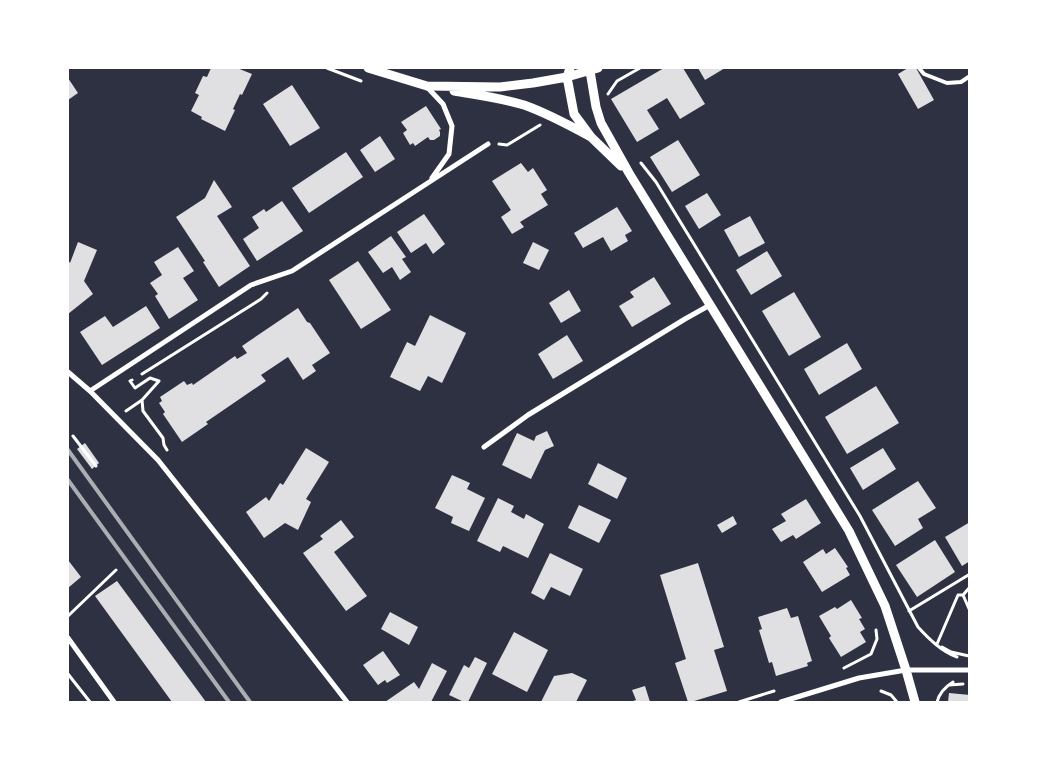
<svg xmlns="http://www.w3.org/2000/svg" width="1037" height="770" font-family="'Varela Round',sans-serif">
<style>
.building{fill:#e0e0e3}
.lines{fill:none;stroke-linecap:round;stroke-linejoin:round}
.path{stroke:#fff;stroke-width:3}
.service{stroke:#fff;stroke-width:4}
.minor{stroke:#fff;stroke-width:5}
.tertiary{stroke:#fff;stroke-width:9}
.rail{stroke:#abadb3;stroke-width:4}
</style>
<rect width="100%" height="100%" fill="#2d3142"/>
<path class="building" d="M211 68H237L252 74 242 95 240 94 233 109 235 110 225 131 201 119 202 117 191 111 199 95 195 93 203 76 207 77Z
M664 68H683L705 104 680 119 667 98 647 110 659 129 637 142 611 99Z
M698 68H725L705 80Z
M908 68H916L934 100 918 109 898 74Z
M68 78 78 93 68 100Z
M292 85 320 128 290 146 263 104Z
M426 106 441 129 439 130 440 132V136L434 140H430L428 137 415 146 413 143 410 145 403 133 407 130 401 122Z
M380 136 395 159 375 172 360 150Z
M678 140 700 175 672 192 650 157Z
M346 152 363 177 309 213 292 188Z
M521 163 528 172 533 168 547 190 541 194 548 205 520 222 524 227 512 234 501 217 511 210 492 181Z
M214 180 232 207 217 216 250 266 219 287 203 262 205 261 176 217 205 198Z
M707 193 721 215 699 229 685 206Z
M282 201 303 231 257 261 243 239 259 228 252 217 264 209 266 212Z
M617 207 632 231 625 235 628 241 611 251 603 237 583 248 574 233Z
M424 214 445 244 433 254 426 243 411 253 397 232Z
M750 216 765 243 739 257 724 230Z
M391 236 406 257 402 259 411 272 400 280 392 267 383 273 368 252Z
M78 242 97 250 84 281 93 294 68 314V260L70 263Z
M533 242 549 250 539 270 523 263Z
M178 247 194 271 183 278 198 300 169 319 155 296 158 294 150 283 162 275 154 262Z
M767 251 782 276 751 295 736 270Z
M358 261 391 310 361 329 329 280Z
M654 277 671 304 632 327 619 306 634 297 630 292Z
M569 290 581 311 561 323 549 303Z
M794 292 821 337 789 356 762 311Z
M146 306 160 328 102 365 80 332 105 316 113 327Z
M298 308 307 322 310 323 330 353 312 365 316 371 303 380 288 357 261 375 266 381 206 422 208 424 182 442 163 414 165 412 159 403 162 401 160 397 184 381 187 385 192 383 193 385 235 356 237 359 247 353 242 346Z
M430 315 466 333 442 383 428 376 420 391 390 377 407 342 415 346Z
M567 335 583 361 553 379 538 354Z
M847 343 862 369 819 395 804 369Z
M876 386 899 423 847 454 825 417Z
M547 431 554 446 545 450 531 479 502 465 517 433 534 441 536 436Z
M85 443 99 463 92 469 77 449Z
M306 448 329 462 306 499 311 502 298 530 285 523 264 538 246 512 266 497 269 501 280 483 283 485Z
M883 448 896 469 863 490 850 468Z
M598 463 627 478 617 499 588 484Z
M452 475 470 483 467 489 485 498 469 531 451 523 453 517 435 508Z
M918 481 936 508 918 519 923 528 895 546 872 510Z
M498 498 514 506 511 512 524 519 526 514 544 524 528 558 503 546 500 552 477 541Z
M806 499 821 523 796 539 793 535 781 542 772 529 786 521 781 514Z
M579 505 611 520 599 543 568 528Z
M733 516 737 524 722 533 717 525Z
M341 520 354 537 334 552 367 596 346 611 303 553 323 539 320 536Z
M970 522V561L962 566 945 537Z
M935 540 955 572 917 597 896 565Z
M835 548 848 567 846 568 850 575 822 592 803 562 823 549 826 554Z
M550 553 583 569 570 596 551 587 544 600 531 593Z
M68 560 81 577 68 588Z
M698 563 724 647 714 650 727 691 691 702H688L675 663 686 659 660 575Z
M117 581 206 702H172L95 596Z
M851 600 862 618 859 619 865 629 860 632 866 642 841 657 829 638 831 636 819 616 835 607 837 609Z
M787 608 791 618 798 616 812 661 807 663 808 666 776 676 772 662 769 663 759 630 762 629 758 617Z
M390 612 418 627 409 645 381 629Z
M514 632 548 650 527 692 492 674Z
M383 651 400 675 387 683 385 680 378 685 363 665Z
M475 657 487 663 468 702H464L449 695 464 665 469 668Z
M432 663 447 671 431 702 427 701 426 702H385L414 682 419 689Z
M572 673 587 680 576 702H541L554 676Z
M645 686 650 702H630L636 700 632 690Z
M949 693 970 695V702H948Z"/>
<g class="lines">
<path class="path" d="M327 68 361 81
M608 94 617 81 640 68
M499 144 507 145 540 125
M641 163 656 182 860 516 918 627C929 639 941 651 957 657
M142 374 261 299 267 293
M132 380 130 381 135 388 150 378 159 381 142 400 143 411 163 438 164 445 167 450
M126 411 142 400
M73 436 96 466
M963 595 970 611
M909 611 970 574
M68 616 116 570
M937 644 958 595H963L970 587
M942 647 951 652 969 656
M844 668 871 654 877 639 876 630
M68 674 90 702
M949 685 963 684
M881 691 891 695 897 702
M739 702 774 691
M937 702C939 694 945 687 953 682"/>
<path class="service" d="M919 68 924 74 947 83 961 82 970 76"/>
<path class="minor" d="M427 87 443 104 452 126 449 154 432 178
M68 372 90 391 158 460 233 555 347 702
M90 391 251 285 292 271 488 144
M484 447 528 415 685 319 710 305
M68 638 114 702
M781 702 859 678 906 670H970"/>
<path class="tertiary" d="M368 68 427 86 500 87 533 83 567 77 598 68
M570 68 567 77 574 114 591 137 621 166
M587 68 590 71 596 107 601 123 629 173 849 531 885 606 906 670 915 702
M454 91C477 95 501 98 524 105 547 113 569 125 591 137"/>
<path class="rail" d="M68 450 250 702
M68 480 229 702"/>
</g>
<rect width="1037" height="770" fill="none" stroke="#ffffff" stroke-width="138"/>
</svg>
